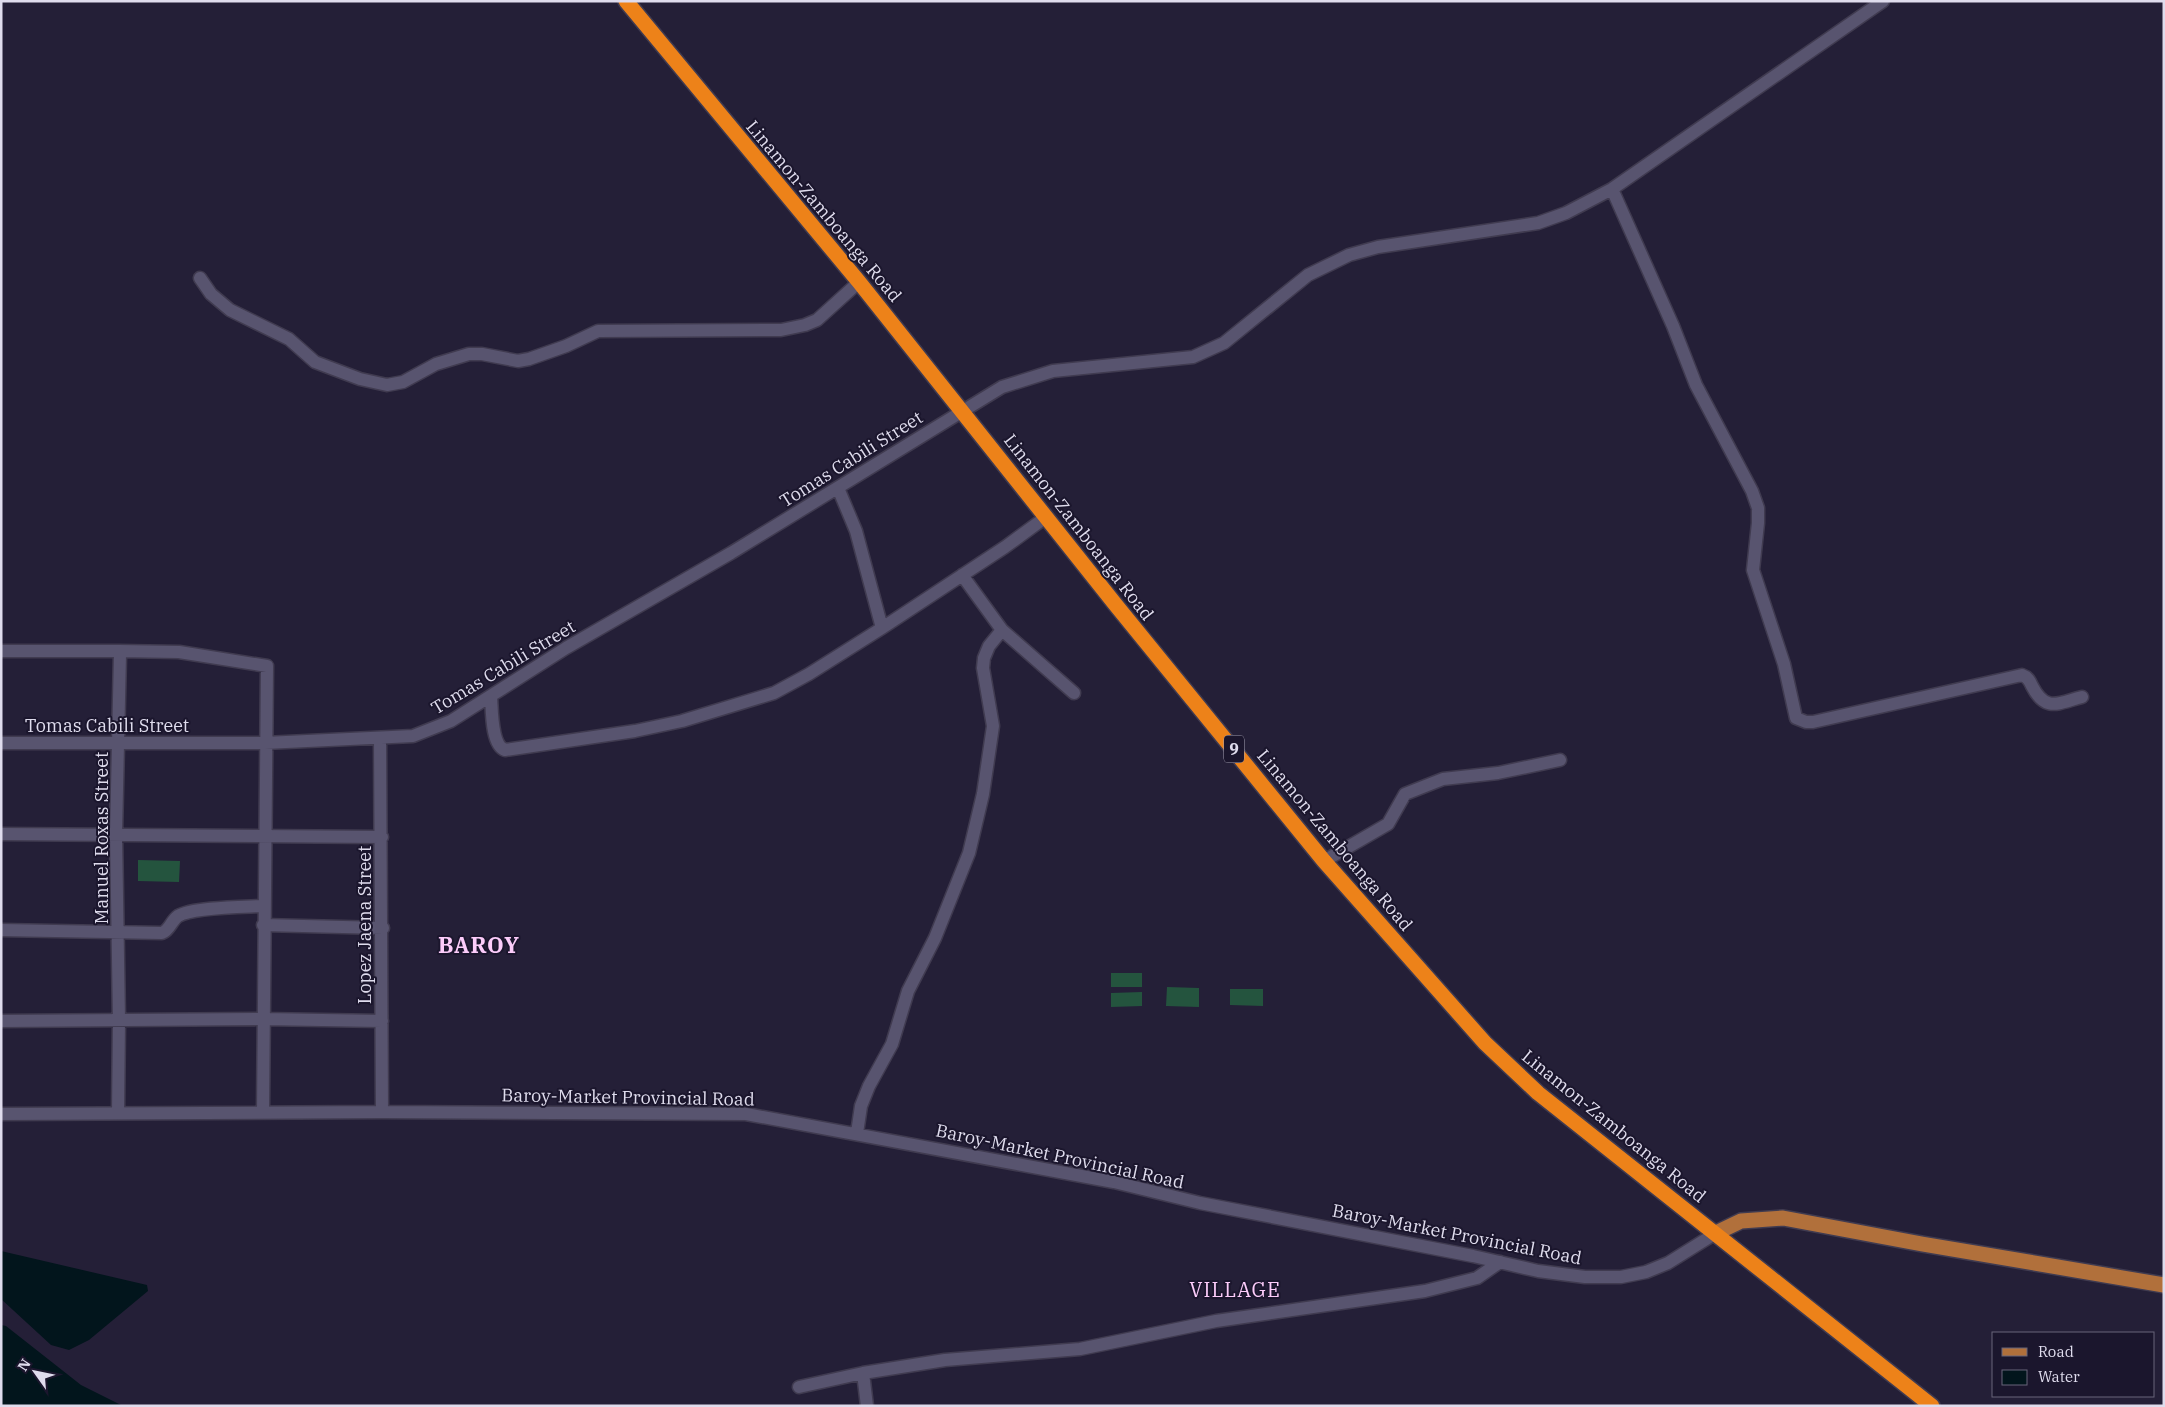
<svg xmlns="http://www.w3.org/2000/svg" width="2165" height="1407" font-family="'IBM Plex Serif',serif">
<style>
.green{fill:#24543e}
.water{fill:#02151c}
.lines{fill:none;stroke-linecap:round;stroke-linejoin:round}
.minor-casing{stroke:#403b50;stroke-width:15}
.major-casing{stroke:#403b50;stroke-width:18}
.highway-casing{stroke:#403b50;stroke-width:18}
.minor{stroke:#58546f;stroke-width:12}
.major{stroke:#b1703b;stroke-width:15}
.highway{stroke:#ed8219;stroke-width:15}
.labels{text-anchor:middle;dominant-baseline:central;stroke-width:4;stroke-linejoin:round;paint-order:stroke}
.shield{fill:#1b162d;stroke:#a4a1b3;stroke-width:1}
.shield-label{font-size:16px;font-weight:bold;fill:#dfdced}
.street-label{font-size:18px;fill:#dfdced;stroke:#1b162d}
.quarter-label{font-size:20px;letter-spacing:1px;fill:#fcccfa;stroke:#1b162d}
.district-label{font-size:22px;font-weight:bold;letter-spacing:1px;fill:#fcccfa;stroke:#1b162d}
</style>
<rect width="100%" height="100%" fill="#241f37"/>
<path class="green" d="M138 860 180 861 179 882 138 881Z
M1111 973H1142V987H1111Z
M1167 987 1199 988V1007L1166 1006Z
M1230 989H1263V1006L1230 1005Z
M1142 992V1006L1111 1007V993Z"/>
<path class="water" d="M1 1251 147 1285 148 1291 89 1340 69 1350 51 1345 1 1299Z
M1 1325 6 1326 81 1385 123 1406H1Z"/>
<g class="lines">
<defs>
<path id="minor" d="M1612 189 1673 326 1696 385 1752 491 1758 508V523L1753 570 1784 664 1796 718 1806 722H1813L2022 675C2028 677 2030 681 2032 686 2046 713 2058 703 2082 697
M200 278 211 294 230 310 289 339 315 362 360 379 387 385 403 382 436 364 469 354H482L518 361 529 359 566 346 598 331 781 330 805 325 817 320 859 282
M838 488 856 531 882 628
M962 575 1002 630 1074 693
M1 651H119L120 654 116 834 119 1020 118 1113
M119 651 179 652 267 666 263 1112
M491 696C492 709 491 745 505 750L635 731 682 721 774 693 809 674 882 628 1005 547 1046 517
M380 738 382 1112
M1 743H265L413 736 451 721 566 648 731 553 1002 387 1053 371 1193 357 1224 343 1308 275 1349 255 1378 247 1538 223 1566 213 1612 189 1883 1
M1 834 382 837
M1324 861 1388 824 1405 794 1443 779 1498 773 1560 760
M263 925 383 928
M1 930 162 933C170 930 171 921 178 916 193 907 244 907 263 906
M1 1021 263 1019 382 1021
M1 1114 382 1112 746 1114 1114 1182 1200 1203 1473 1256 1538 1271 1585 1277H1621L1646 1272 1668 1263 1716 1233
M857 1133 861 1106 869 1086 892 1044 908 991 935 938 969 853 983 794 993 726 983 668 984 658 989 646 1002 630
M863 1373 867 1406
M799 1387 863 1373 945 1360 1080 1349 1216 1321 1425 1291 1477 1278 1500 1262"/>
<path id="major" d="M1716 1233 1741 1221 1783 1218 1922 1244 2164 1285"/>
<path id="highway" d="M626 1 859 282 1115 604 1324 861 1485 1043 1538 1093 1932 1406"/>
</defs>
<use href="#minor" class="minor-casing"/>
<use href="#major" class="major-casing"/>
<use href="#highway" class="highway-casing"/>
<use href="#minor" class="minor"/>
<use href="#major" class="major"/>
<use href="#highway" class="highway"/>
</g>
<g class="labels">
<rect class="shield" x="1224" y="735.5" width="20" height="27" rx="4"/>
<g class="shield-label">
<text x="1234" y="749">9</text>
</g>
<g class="street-label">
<text transform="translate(824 211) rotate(50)">Linamon-Zamboanga Road</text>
<text transform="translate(851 459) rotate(-32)">Tomas Cabili Street</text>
<text transform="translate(1079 527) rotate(52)">Linamon-Zamboanga Road</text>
<text transform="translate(503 667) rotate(-31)">Tomas Cabili Street</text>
<text x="107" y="725">Tomas Cabili Street</text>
<text transform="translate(101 838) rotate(-90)">Manuel Roxas Street</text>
<text transform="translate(1335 840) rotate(50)">Linamon-Zamboanga Road</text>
<text transform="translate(364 925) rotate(-90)">Lopez Jaena Street</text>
<text transform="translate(628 1097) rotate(1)">Baroy-Market Provincial Road</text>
<text transform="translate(1614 1126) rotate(39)">Linamon-Zamboanga Road</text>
<text transform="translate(1060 1156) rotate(12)">Baroy-Market Provincial Road</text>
<text transform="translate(1457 1234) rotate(11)">Baroy-Market Provincial Road</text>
</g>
<g class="quarter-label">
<text x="1235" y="1289">VILLAGE</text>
</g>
<g class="district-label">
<text x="479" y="944">BAROY</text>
</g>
</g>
<rect width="2165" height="1407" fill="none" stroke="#dfdced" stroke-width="5"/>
<rect x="1992" y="1332" width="162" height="65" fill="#1b162d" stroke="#69657a"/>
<rect x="2002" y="1348" width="25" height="8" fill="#b1703b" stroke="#69657a"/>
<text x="2038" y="1357" font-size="15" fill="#dfdced">Road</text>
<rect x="2002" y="1370" width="25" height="15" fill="#02151c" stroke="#69657a"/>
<text x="2038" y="1382" font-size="15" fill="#dfdced">Water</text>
<g transform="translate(35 1372) rotate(303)" stroke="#1b162d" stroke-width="4" paint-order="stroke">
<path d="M0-4L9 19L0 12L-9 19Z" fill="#dfdced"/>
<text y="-8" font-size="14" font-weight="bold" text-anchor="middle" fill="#dfdced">N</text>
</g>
</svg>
